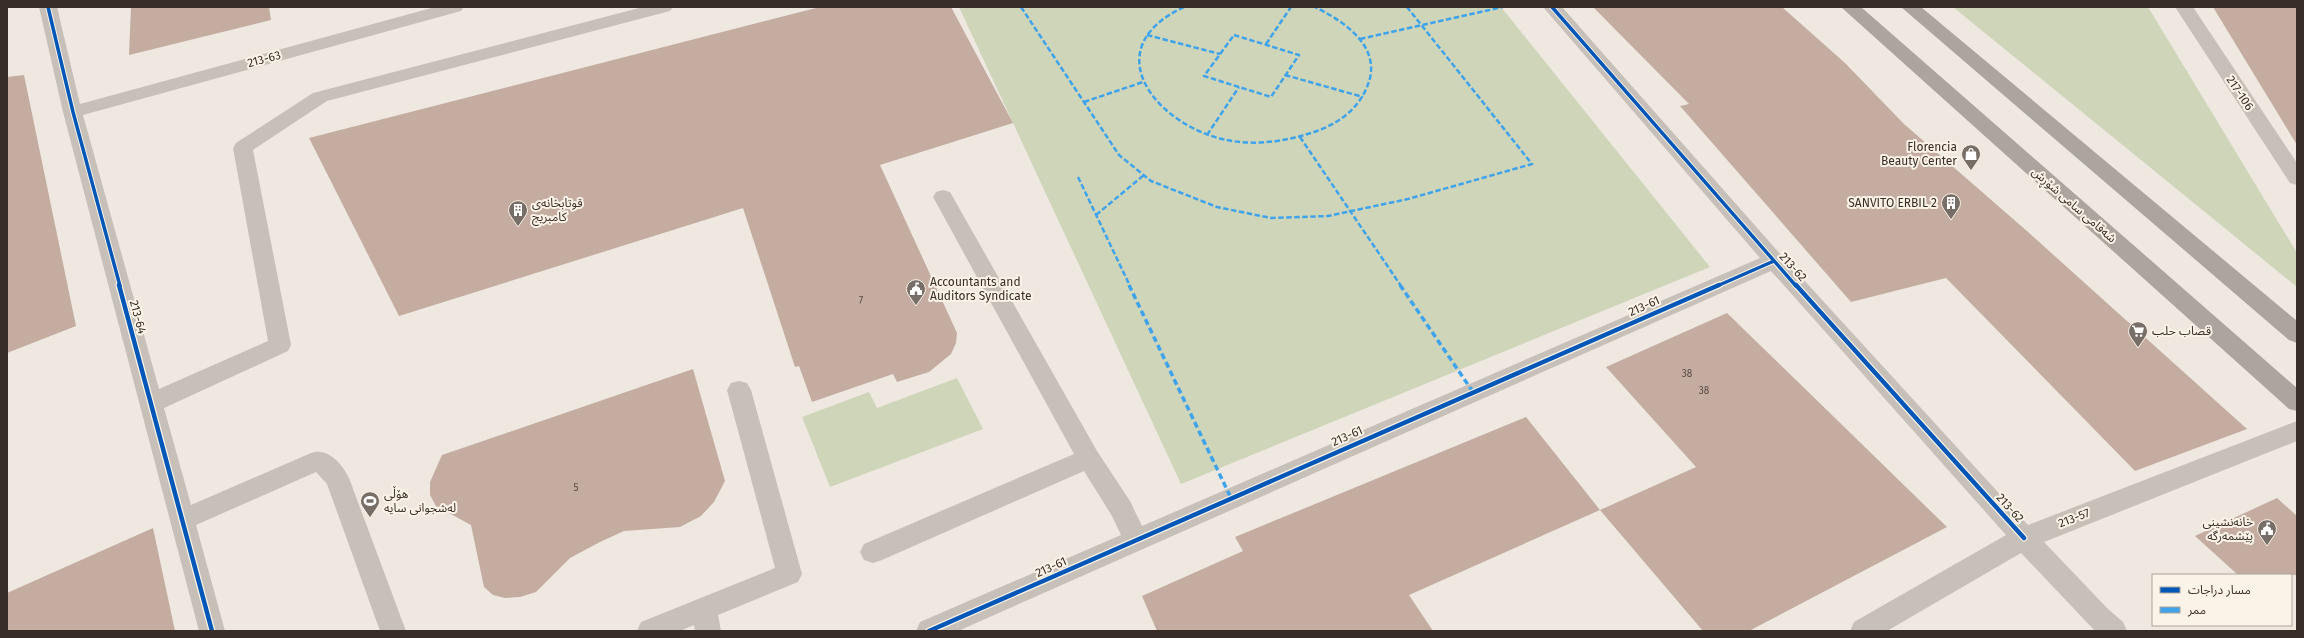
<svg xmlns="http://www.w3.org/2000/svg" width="2304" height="638" font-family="'Fira Sans','Noto Sans Arabic',sans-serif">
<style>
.green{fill:#cfd5b9}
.building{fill:#c4aca1}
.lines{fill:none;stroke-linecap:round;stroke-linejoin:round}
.minor{fill:#c7c0b9;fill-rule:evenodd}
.major{fill:#aca59f;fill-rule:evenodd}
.quiet-far1{stroke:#3fa3eb;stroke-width:2.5;stroke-dasharray:5.5 2.5;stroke-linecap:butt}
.quiet{stroke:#3fa3eb;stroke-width:3.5;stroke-dasharray:6 3.5;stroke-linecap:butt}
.cycleway-far1-casing{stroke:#fbf3e7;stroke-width:5.5}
.cycleway-casing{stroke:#fbf3e7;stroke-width:7}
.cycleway-far1{stroke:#0057b8;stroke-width:3.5}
.cycleway{stroke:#0057b8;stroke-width:4.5}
.labels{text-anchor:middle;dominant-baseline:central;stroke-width:4;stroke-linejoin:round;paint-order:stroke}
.number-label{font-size:10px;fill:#5b4d46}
.street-label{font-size:12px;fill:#382d27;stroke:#fbf3e7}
.poi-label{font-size:12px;fill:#382d27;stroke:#fbf3e7;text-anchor:start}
</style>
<rect width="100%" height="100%" fill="#eee8e1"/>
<path class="green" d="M959 7H1501L1710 267 1181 484Z
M1953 7H2148L2297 253V287Z
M957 378 983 429 830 487 802 417 869 392 877 408Z"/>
<path class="building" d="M131 7H269L271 20 129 55Z
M820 7H951L1013 123 880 165 957 333 956 343 951 354 929 372 897 382 893 374 812 402 799 366 795 367 743 208 399 316 309 138Z
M1593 7H1782L1845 63 1904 124 2028 232 2247 429 2135 471 1946 278 1851 302 1680 106 1689 104Z
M2213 7H2297V145Z
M24 75 76 326 7 353V77Z
M1727 313 1947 527 1749 631H1703L1600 510 1696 467 1606 367Z
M693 369 725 481 714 502 701 516 680 527 624 531 600 542 570 558 536 592 520 597 505 598 493 595 484 587 471 525 436 506 430 495V482L442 455Z
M1526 417 1600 510 1409 595 1433 631H1157L1142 596 1243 551 1235 537Z
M2277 498 2297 516V575H2238L2195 536Z
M153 528 175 631H7V593Z"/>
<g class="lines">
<path class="minor" d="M39 7H57L80 104 435 7H464L461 11 83 115 159 389 268 341 233 148 236 143 313 93 643 7H673L670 11 327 101 253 150 291 345 288 351 164 408 191 505 311 453C327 447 342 463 349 478L406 631H380L327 484 316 472 196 525 225 631H199L63 112Z
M1543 7H1562L1781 255 2028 525 2297 421V441L2044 542 2108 609 2123 622 2127 631H2095L2021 553 1887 631H1850L1854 622 2006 535 1771 271 958 631H916L920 622 1121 535 1112 516 1084 471 882 560 873 563 864 560 860 552 864 544 1074 454 933 197 936 192 943 190 950 192 1097 451 1130 501 1142 526 1760 258Z
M2175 7H2193L2297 163V185L2290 183Z
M739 381 747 383 751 390 802 574 798 582 718 615 721 631H695L694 625 680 631H637L641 622 775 568 727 390 731 383Z"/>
<path class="major" d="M1841 7H1861L2297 388V411L2289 409Z
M1901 7H1921L2297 321V343L2289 340Z"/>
<path class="quiet-far1" d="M1021 7 1119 155 1151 181 1217 207 1271 218 1328 216 1408 199 1532 164 1407 7
M1184 7C1098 47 1151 119 1218 138 1251 147 1285 142 1317 131 1342 122 1363 105 1370 78 1378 43 1341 20 1315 7
M1147 35 1220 54
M1234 35 1299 55 1271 97 1204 76Z
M1360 39 1503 7
M1266 44 1291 7
M1285 75 1363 97
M1084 102 1143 82
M1207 135 1239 87
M1300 137 1401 286
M1078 177 1130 286
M1096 215 1144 175"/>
<path class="quiet" d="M1129 285 1231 498
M1400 285 1473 392"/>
<defs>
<path id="cycleway-far1" d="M48 7 73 112 120 286
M1552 7 1796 286
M1717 286 1774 261"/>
<path id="cycleway" d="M119 285 212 631
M1796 285 2024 538
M929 631 1719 285"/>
</defs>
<use href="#cycleway-far1" class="cycleway-far1-casing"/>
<use href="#cycleway" class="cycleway-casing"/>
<use href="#cycleway-far1" class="cycleway-far1"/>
<use href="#cycleway" class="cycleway"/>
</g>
<defs>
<symbol id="shop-pin" viewBox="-11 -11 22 30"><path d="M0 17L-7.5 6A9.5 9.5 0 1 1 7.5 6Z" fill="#786e68" stroke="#fbf3e7"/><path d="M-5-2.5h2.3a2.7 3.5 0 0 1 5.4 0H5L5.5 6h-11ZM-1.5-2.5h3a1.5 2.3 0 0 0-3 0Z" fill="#fff"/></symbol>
<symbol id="building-pin" viewBox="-11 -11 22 30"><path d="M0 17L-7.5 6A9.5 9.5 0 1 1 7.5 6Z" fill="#786e68" stroke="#fbf3e7"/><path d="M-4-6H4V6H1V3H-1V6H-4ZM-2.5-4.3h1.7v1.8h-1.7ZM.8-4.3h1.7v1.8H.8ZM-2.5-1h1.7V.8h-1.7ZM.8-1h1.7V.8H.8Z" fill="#fff"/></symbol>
<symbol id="civic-pin" viewBox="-11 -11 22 30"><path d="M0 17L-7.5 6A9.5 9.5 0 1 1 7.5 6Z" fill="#786e68" stroke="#fbf3e7"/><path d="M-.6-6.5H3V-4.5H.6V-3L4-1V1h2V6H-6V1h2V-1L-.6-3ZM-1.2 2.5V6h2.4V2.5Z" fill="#fff"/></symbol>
<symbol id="supermarket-pin" viewBox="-11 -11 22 30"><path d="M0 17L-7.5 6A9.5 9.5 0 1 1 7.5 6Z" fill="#786e68" stroke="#fbf3e7"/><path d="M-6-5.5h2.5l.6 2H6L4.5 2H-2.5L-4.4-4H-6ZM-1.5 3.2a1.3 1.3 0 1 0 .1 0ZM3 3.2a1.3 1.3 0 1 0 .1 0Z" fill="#fff"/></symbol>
<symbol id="stadium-pin" viewBox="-11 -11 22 30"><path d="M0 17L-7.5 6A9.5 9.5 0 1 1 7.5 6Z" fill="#786e68" stroke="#fbf3e7"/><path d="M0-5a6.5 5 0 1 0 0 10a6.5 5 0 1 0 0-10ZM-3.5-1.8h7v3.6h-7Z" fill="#fff"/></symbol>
</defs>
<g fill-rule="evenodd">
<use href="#shop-pin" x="1960" y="143" width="22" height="30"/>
<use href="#building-pin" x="1940" y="192" width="22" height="30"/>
<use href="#building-pin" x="507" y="199" width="22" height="30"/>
<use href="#civic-pin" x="905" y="278" width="22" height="30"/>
<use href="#supermarket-pin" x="2127" y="320" width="22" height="30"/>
<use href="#stadium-pin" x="359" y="490" width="22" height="30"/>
<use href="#civic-pin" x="2256" y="518" width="22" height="30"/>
</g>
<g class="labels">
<g class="number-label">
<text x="861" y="301">7</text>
<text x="1687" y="374">38</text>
<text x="1704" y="391">38</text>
<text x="576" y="488">5</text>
</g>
<g class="street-label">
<text transform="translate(264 59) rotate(-15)">213-63</text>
<text transform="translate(2240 93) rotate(56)">217-106</text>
<text transform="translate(2074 205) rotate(41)">شەقامی سامی شۆڕش</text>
<text transform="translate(1793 267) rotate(48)">213-62</text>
<text transform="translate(1644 306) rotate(-24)">213-61</text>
<text transform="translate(138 317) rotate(75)">213-64</text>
<text transform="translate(1347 436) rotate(-24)">213-61</text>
<text transform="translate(2010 508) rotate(48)">213-62</text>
<text transform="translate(2074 518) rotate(-21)">213-57</text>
<text transform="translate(1051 567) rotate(-24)">213-61</text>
</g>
<g class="poi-label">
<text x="1957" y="147" text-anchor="end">Florencia<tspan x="1957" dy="14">Beauty Center</tspan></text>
<text x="532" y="203">قوتابخانەی<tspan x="532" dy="14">کامبریج</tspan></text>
<text x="1937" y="203" text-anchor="end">SANVITO ERBIL 2</text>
<text x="930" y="282">Accountants and<tspan x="930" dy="14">Auditors Syndicate</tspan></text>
<text x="2152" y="331">قصاب حلب</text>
<text x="384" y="494">هۆڵی<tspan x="384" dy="14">لەشجوانی سایە</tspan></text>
<text x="2253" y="522" text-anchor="end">خانەنشینی<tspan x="2253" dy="14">پێشمەرگە</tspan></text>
</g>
</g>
<rect width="2304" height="638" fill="none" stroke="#382d27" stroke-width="16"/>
<rect x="2152" y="574" width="140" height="52" fill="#fbf3e7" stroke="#ada49a"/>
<rect x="2160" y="587" width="20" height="6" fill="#0057b8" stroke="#ada49a"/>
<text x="2188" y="594" font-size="12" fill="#382d27">مسار دراجات</text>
<rect x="2160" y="607" width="20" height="6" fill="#3fa3eb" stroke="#ada49a"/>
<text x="2188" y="614" font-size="12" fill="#382d27">ممر</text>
</svg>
